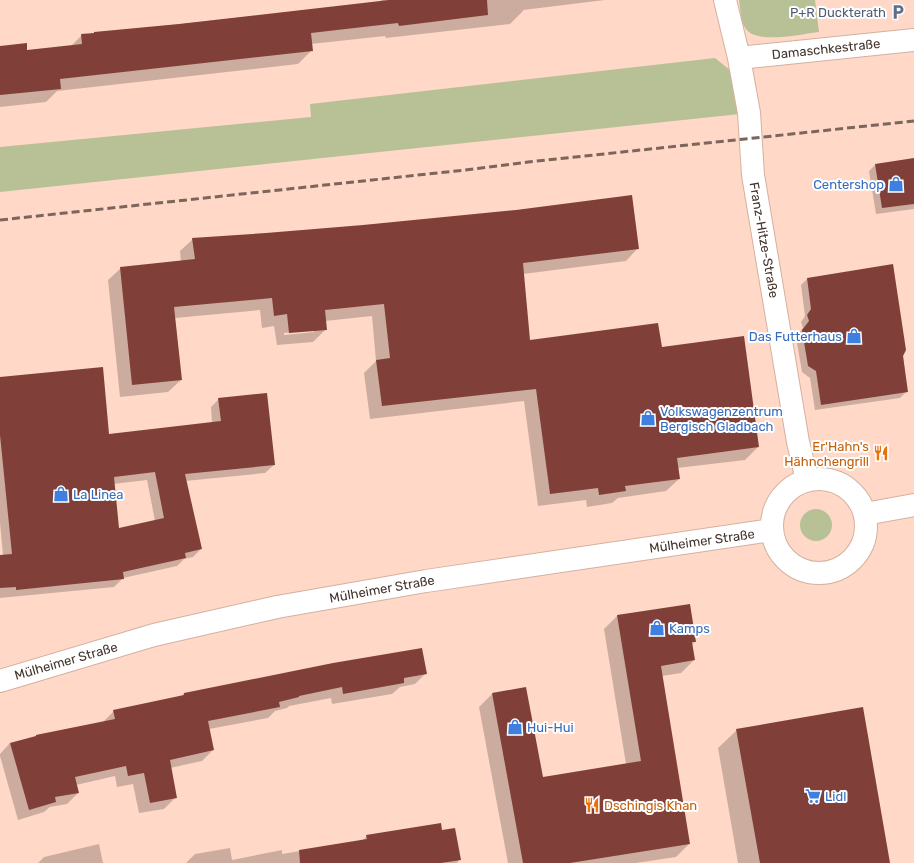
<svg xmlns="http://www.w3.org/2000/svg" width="914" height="863" font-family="Rubik,sans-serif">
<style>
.green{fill:#b8c195}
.shadow{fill:#0003;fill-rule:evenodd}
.building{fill:#804039;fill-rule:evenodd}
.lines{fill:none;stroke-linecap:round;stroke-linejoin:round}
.minor-casing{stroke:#d5b0a0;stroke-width:24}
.secondary-casing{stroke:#d5b0a0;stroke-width:24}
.minor{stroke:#fff;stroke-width:22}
.secondary{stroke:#fff;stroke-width:22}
.rail{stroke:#7c665c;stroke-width:3;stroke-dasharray:8 4;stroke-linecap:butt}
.labels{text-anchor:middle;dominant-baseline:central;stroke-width:4;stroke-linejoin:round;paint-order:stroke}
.service-label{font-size:13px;fill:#4e5e75;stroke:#fff;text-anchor:end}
.street-label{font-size:13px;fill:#43342d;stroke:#fff}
.shop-label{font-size:13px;fill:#366cbe;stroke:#fff;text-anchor:start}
.food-label{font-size:13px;fill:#c56008;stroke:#fff;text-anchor:end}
</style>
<rect width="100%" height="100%" fill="#ffd8c7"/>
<path class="green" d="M739 0H815L819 32C803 34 762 43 749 32 740 25 741 10 739 0Z
M715 58 730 70 740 114 0 192V147L311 117 310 104Z
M800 525a16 16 0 1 1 32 0a16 16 0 1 1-32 0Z"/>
<path class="shadow" d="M381 0H605L523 10V11L510 24 386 38 385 36 311 44 312 50 298 64 57 91 46 102 0 107V47L26 51 71 46 82 35 382 2Z
M914 159V209L876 214 869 171 875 165Z
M193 239 638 248 626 261 523 274 529 341 661 348 758 447 745 460 677 468 679 479 666 491 618 498 612 503 587 507 586 500 538 506 524 401 370 419 364 373 376 361 372 316 325 321 326 329 313 342 277 345 274 326 262 328 260 310 175 318 181 380 168 392 120 397 108 280 121 268 181 262 180 251ZM314 330V332L284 335V333Z
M893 265 907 391 900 398 815 410 810 378 802 372 796 337 803 328 801 322 805 316 801 285 807 279Z
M0 378 108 435 212 423 211 407 219 399 274 465 265 473 185 481 201 549 193 557 184 559 177 566 123 578 114 587 0 598V556L3 555 0 523ZM147 480 155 521 118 529 113 484Z
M689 605 695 641 692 645 694 660 681 673 662 676 689 844 676 857 636 863H508L479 707 492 694 542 778 626 764 604 629 617 616Z
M426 673 415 684 400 687 392 694 332 704 331 698 289 706 287 708 275 711 268 718 209 729 213 750 202 761 170 768 176 797 164 809 139 813 133 784 117 787 115 776 76 785 78 793 67 804 50 807 44 812 18 820 0 756V754L10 743 35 737 36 735 103 722 114 711 181 697 184 693Z
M737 730 889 863H738L718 748Z
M441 831 460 859 457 863H186L195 854 230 848 232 860 282 850V854L362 841 367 836Z
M99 844 103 863H38L44 857Z"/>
<path class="building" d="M389 0H487L488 15 399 26 398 23 311 33 313 51 60 79 61 89 0 95V46L27 43V50L82 44 81 34 94 33V32L179 24Z
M914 158V204L882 208 875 164Z
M632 195 639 249 523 263 530 340 658 323 662 347 744 336 759 447 677 458 680 479 625 486 626 491 599 495 598 488 550 494 536 389 382 406 376 360 390 358 384 304 325 310 327 330 289 333 287 314 274 316 272 298 174 307 182 380 132 385 120 267 195 259 192 238 266 233 363 225 516 210Z
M893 264 906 350 903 356 908 392 821 405 816 371 808 366 802 330 809 321 807 315 811 309 807 278Z
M103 367 109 434 221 421 218 398 267 393 275 465 185 474 202 549 185 553 186 558 123 572 124 579 16 590V587L0 588V555L12 554 0 435V377ZM155 472 164 518 119 528 114 477Z
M690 604 696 642H692L695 660 661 666 690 844 570 863H523L492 693 526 687 543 777 641 761 617 615Z
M422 648 427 674 404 678V683L343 694 342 687 299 696V697L279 702 280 707 208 721 214 750 170 760 177 798 150 803 144 773 128 776 126 766 75 777 79 793 55 797 56 802 29 810 10 743 36 736V735L115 719 113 710 184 695V693L333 663Z
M863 707 890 863H760L736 729Z
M441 823 442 830 455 828 461 860 441 863H300L299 850 367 839 366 835Z"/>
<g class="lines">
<defs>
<path id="minor" d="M725 0 739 58 749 113 753 175 798 442 807 480
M739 58 914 40"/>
<path id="secondary" d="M772 526a47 47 0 1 1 94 0a47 47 0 1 1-94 0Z
M865 514 914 505
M0 681 154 635 277 607 426 581 771 530"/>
</defs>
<use href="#minor" class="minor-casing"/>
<use href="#secondary" class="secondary-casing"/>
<use href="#minor" class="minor"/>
<use href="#secondary" class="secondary"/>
<path class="rail" d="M0 220 465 170 528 162 914 121"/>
</g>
<defs>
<symbol id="parking-bare" viewBox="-9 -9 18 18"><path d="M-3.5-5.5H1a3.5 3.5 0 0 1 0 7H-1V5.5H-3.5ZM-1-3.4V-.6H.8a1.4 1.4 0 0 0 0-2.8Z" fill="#5c6f8a" stroke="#fff" stroke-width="2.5" paint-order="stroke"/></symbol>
<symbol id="shop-bare" viewBox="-9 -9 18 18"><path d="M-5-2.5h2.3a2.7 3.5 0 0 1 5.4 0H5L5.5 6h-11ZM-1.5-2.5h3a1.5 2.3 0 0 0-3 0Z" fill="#3f7fe0" stroke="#fff" stroke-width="2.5" paint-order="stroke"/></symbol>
<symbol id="restaurant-bare" viewBox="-9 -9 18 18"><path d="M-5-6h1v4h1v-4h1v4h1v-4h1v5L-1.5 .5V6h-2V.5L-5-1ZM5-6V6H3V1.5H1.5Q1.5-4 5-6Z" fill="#e8710a" stroke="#fff" stroke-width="2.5" paint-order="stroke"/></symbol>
<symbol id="supermarket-bare" viewBox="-9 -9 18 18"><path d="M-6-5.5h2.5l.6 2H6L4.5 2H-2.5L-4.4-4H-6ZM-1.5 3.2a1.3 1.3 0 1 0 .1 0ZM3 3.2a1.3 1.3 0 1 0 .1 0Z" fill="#3f7fe0" stroke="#fff" stroke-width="2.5" paint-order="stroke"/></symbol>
</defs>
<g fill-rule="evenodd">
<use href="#parking-bare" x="887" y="1" width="22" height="22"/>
<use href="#shop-bare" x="885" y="173" width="22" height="22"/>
<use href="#shop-bare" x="843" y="325" width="22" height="22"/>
<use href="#shop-bare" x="637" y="407" width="22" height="22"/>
<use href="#restaurant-bare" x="870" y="442" width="22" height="22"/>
<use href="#shop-bare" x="50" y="483" width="22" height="22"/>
<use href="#shop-bare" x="646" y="617" width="22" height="22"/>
<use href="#shop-bare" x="504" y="716" width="22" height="22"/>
<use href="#supermarket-bare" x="802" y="785" width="22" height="22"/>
<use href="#restaurant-bare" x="581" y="794" width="22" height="22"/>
</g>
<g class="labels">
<g class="service-label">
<text x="886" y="12">P+R Duckterath</text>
</g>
<g class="street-label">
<text transform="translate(826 49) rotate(-6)">Damaschkestraße</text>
<text transform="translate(764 240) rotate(80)">Franz-Hitze-Straße</text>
<text transform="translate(702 541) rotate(-8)">Mülheimer Straße</text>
<text transform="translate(382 589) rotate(-10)">Mülheimer Straße</text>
<text transform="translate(66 661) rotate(-16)">Mülheimer Straße</text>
</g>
<g class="shop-label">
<text x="884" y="184" text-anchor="end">Centershop</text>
<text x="842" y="336" text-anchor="end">Das Futterhaus</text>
<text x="660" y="411">Volkswagenzentrum<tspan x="660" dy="15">Bergisch Gladbach</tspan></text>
<text x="73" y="494">La Linea</text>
<text x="669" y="628">Kamps</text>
<text x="527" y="727">Hui-Hui</text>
<text x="825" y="796">Lidl</text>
</g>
<g class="food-label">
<text x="869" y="446">Er'Hahn's<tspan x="869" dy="15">Hähnchengrill</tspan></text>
<text x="604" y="805" text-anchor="start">Dschingis Khan</text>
</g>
</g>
</svg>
